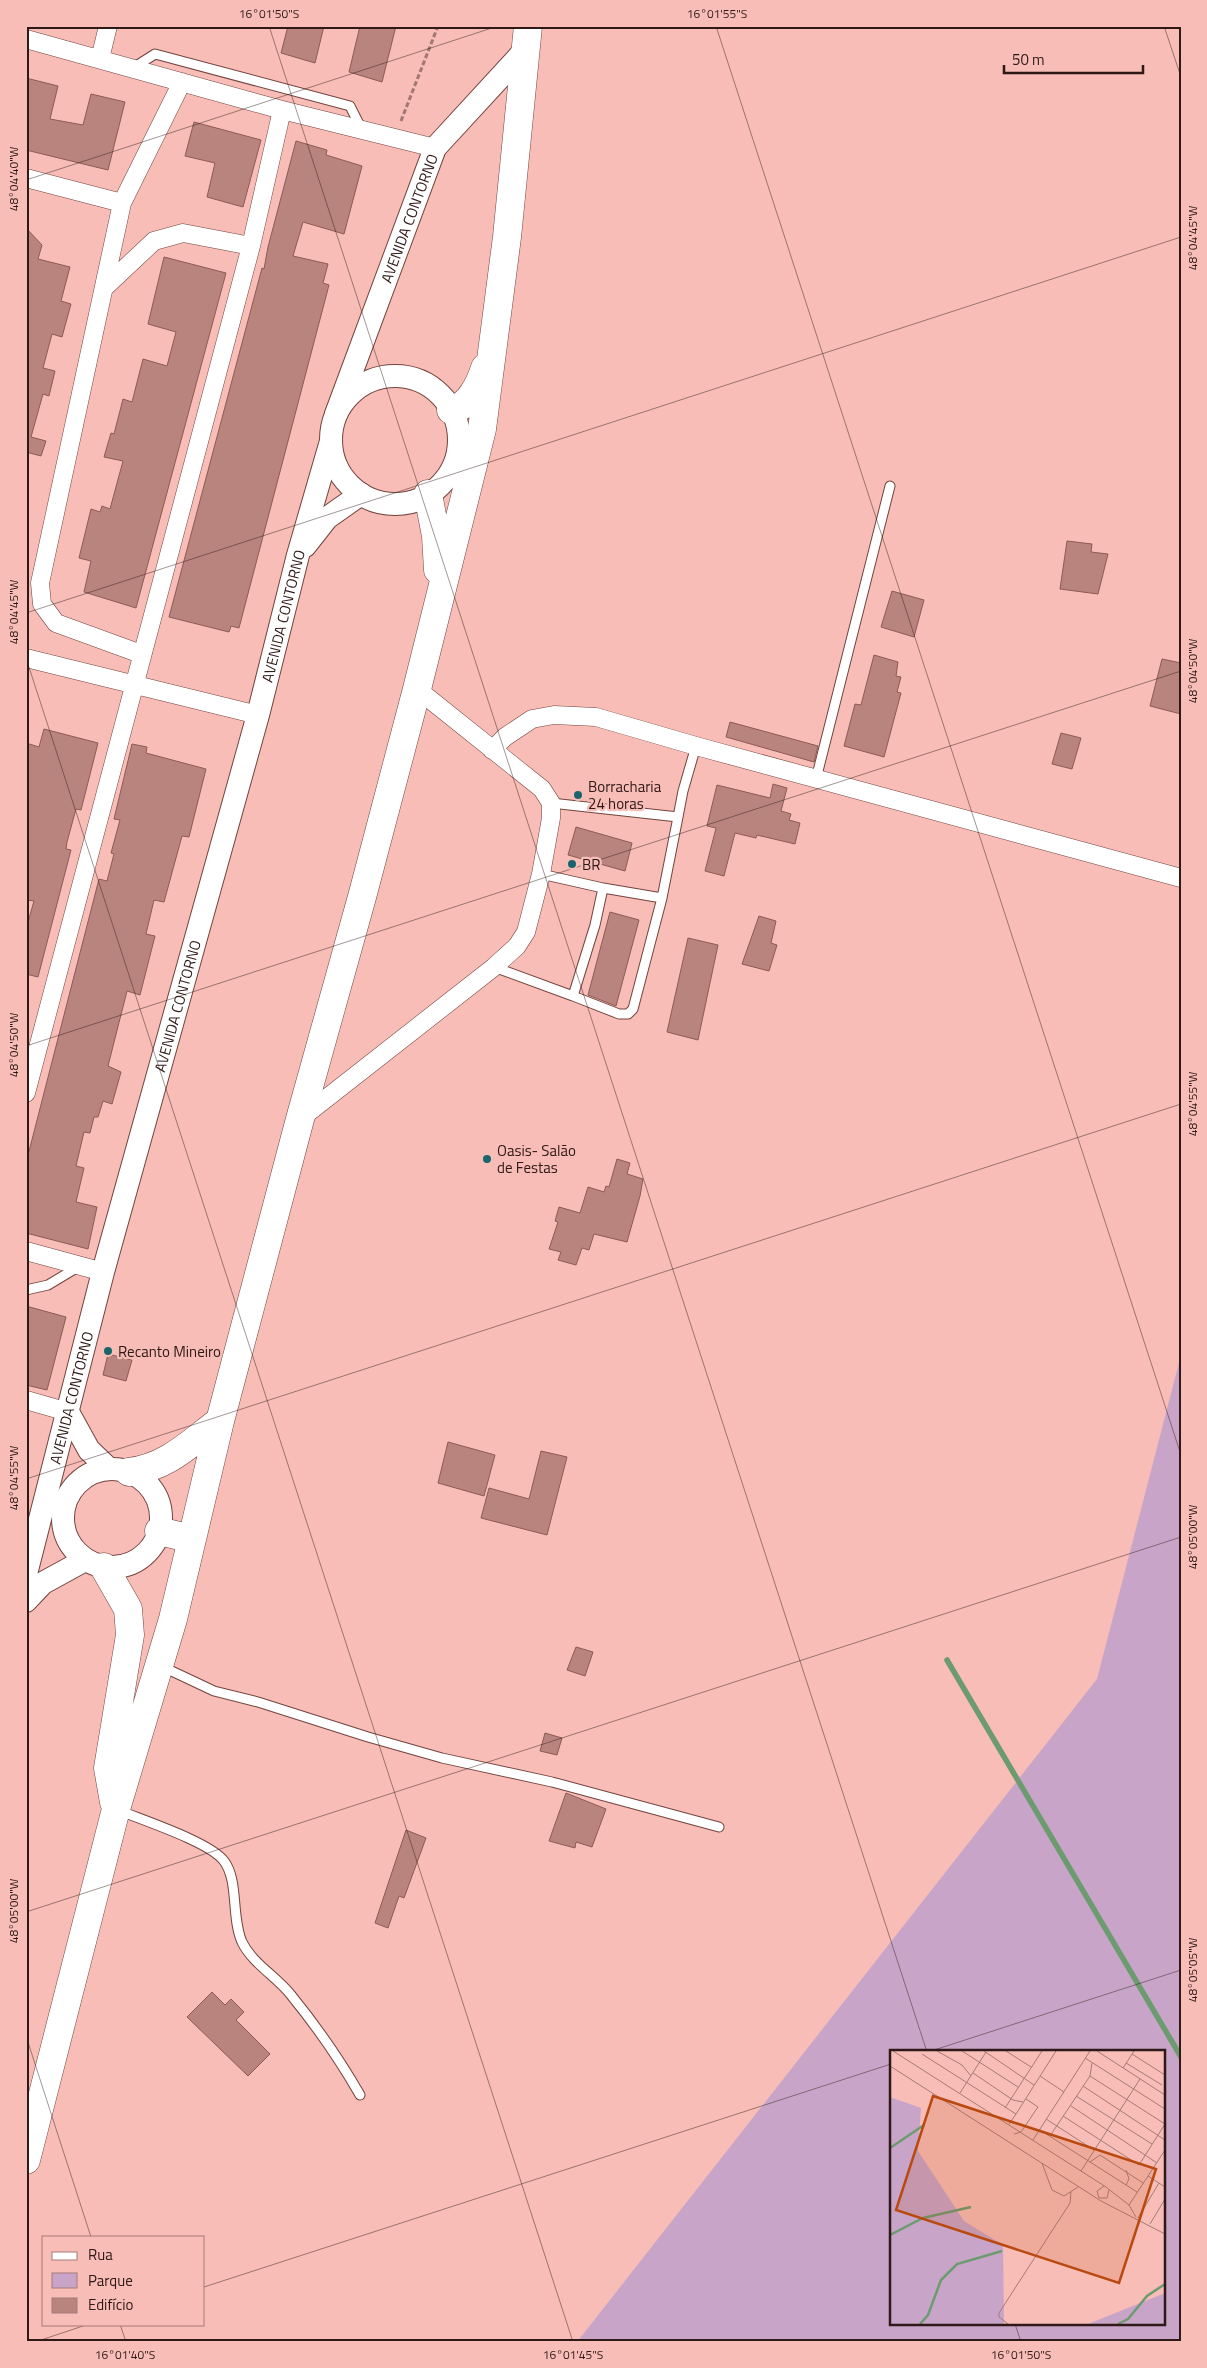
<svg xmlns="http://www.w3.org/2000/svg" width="1207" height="2368" font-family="'Titillium Web',sans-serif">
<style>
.green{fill:#c8a5c8;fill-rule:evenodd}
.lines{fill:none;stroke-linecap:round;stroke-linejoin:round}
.stream{stroke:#6c9b6f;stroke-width:5.5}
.building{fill:#ba847e;stroke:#8d5a55}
.service-casing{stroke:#74433e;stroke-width:11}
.minor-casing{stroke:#74433e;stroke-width:19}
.tertiary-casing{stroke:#74433e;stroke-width:24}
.trunk-casing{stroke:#74433e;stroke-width:29}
.path{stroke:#a27873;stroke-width:3;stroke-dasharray:5 2.5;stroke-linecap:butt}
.service{stroke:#fff;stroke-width:9}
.minor{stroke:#fff;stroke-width:18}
.tertiary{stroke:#fff;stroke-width:22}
.trunk{stroke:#fff;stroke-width:28}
.ticks{fill:none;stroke:#2e1917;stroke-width:1;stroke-opacity:0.45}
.poi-dot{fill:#19656e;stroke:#f7bdb6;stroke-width:2}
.labels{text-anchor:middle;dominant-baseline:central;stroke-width:4.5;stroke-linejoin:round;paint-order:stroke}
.street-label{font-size:15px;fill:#2e1917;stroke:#f7bdb6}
.poi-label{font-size:15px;fill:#2e1917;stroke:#f7bdb6;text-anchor:start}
.inset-river{fill:none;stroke:#6c9b6f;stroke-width:2.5}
.inset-road{fill:none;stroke:#a77b76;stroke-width:1}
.view{fill:#ba490f;fill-opacity:0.15;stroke:#ba490f;stroke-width:2.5}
.inset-edge{fill:none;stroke:#2e1917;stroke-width:2.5}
.neatline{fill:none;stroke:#2e1917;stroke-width:2}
.ticks-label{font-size:12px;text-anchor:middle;fill:#2e1917}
</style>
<rect width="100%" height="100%" fill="#f7bdb6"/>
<path class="green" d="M1181 1355V2342H577L1097 1679ZM891 2052H1163V2324H891Z"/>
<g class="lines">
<path class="stream" d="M947 1660 1181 2057"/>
</g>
<path class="building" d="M288 26H324L315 63 281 53Z
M360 26H396L382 82 349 72Z
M26 78 58 86 50 119 83 125 91 94 125 102 108 170 26 150Z
M194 122 261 140 243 207 207 197 215 163 185 156Z
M296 141 327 150 326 155 362 166 344 234 303 222 293 256 328 264 323 283 329 285 239 628 231 626 229 632 169 617 262 268 264 269 268 247Z
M26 228 42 245 38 259 70 267 61 301 71 304 62 337 52 334 43 368 55 371 49 396 43 394 31 437 46 441 41 456 26 452Z
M164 257 226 273 136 608 84 592 91 561 79 558 91 509 100 512 102 506 110 509 123 461 104 457 111 433 114 434 123 399 132 402 143 359 167 366 176 332 148 324Z
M1067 541 1092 544 1091 552 1108 554 1098 594 1060 589Z
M892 591 924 600 914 637 881 627Z
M874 655 898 662 896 676 901 677 897 692 901 693 884 757 844 746 855 704 861 705Z
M1162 659 1181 663V714L1150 706Z
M730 722 818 746 814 762 726 737Z
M44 729 98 743 81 810 76 809 67 842 66 849 71 850 38 977 26 974V929L34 901 26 900V743L39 747Z
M1061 733 1081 738 1072 769 1052 764Z
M132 744 147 747 146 753 206 769 189 837 182 836 164 902 154 900 146 934 155 936 140 995 127 991 108 1066 121 1072 112 1104 103 1101 98 1117H94L90 1133 84 1132 76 1166 84 1168 76 1202 97 1207 88 1249 26 1233V1163L99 879 107 881 114 854 111 853 120 820 114 819Z
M773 784 787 788 781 811 791 814 789 820 800 823 795 844 757 835 756 838 735 833 724 876 705 871 716 828 707 826 717 785 770 798Z
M576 827 632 843 625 871 568 855Z
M610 912 639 920 616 1006 588 995Z
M759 916 776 921 771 943 777 945 769 971 742 964Z
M688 938 718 945 698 1040 667 1032Z
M617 1159 630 1163 627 1174 643 1179 640 1196 627 1242 594 1234 589 1250 582 1248 576 1265 558 1260 561 1252 549 1249 558 1222 555 1221 559 1207 580 1213 588 1187 604 1192 606 1186 609 1187Z
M26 1306 66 1317 47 1390 26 1385Z
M108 1354 132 1360 126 1381 103 1375Z
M448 1442 495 1455 484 1496 438 1483Z
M541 1451 567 1457 547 1535 481 1518 489 1488 529 1499Z
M576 1647 593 1652 585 1676 567 1670Z
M545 1733 562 1738 557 1755 540 1751Z
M566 1793 606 1809 592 1847 576 1842 575 1848 549 1841Z
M406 1830 426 1838 404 1898 399 1896 388 1928 375 1923Z
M212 1992 225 2005 231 1999 244 2012 236 2020 270 2054 248 2076 187 2017Z"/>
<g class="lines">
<defs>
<path id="service" d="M133 68 155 54 350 106 362 130
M816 779 890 486
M551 803 678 817 683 791 696 746
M603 888 662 898 678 817
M494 967 573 996 595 925 603 888 541 874
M573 996 619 1014H628L633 1009 662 898
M26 1290 48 1285 78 1267
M161 1666 214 1691 258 1702 368 1737 442 1758 552 1782 719 1827
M118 1810C142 1820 210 1842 224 1861 239 1881 231 1917 242 1942 252 1963 277 1977 291 1995 317 2027 340 2060 360 2095"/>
<path id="minor" d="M26 39 282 110 435 148
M100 59 108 26
M26 178 122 203
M104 288 154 241 183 233 251 246
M141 654 56 623 42 604 40 583 122 203 182 82
M26 658 258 715
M492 750 505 737 532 719 554 715 596 717 696 746 1181 878
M26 1093 251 246 282 110
M300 1119 494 967 517 946 526 932 541 874 551 818V803L542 789 417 689
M26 1251 103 1272
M26 1400 68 1412"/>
<g id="tertiary">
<circle cx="395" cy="440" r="64"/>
<path id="s1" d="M336 414 435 148 526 49"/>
<path d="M305 546 327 518 361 494"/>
<path d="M68 1412 89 1450 109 1469"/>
<circle cx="112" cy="1518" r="49"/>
<path id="s2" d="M26 1574 103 1272 258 715 298 555 331 441"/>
<path d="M26 1601 43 1583 85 1560"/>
</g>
<path id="trunk" d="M451 410C469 407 480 384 485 368
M428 494 436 536 438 570
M129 1472C168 1467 190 1443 220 1421
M159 1531 192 1539
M104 1567 128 1609 130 1635 108 1768 114 1802
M26 2160 116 1809 173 1619 220 1421 300 1119 362 897 417 689 482 429 507 237 528 26"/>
</defs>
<use href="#service" class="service-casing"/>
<use href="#minor" class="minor-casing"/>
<use href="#tertiary" class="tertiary-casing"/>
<use href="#trunk" class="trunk-casing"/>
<path class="path" d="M401 121 438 26"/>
<use href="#service" class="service"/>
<use href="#minor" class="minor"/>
<use href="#tertiary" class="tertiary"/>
<use href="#trunk" class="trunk"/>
</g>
<path class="ticks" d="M269 26 927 2052M716 26 1181 1455M1164 26 1181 77M26 180 498 26M26 613 1181 237M26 658 573 2342M26 1046 1181 671M26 1479 1181 1104M26 1912 1181 1537M26 2036 91 2237M928 2052 1181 1970M204 2287 891 2064M120 2324 126 2342M1015 2324 1021 2342M35 2342 89 2324"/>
<g class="poi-dot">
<circle cx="578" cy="795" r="5"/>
<circle cx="572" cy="864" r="5"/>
<circle cx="487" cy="1159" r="5"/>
<circle cx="108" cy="1351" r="5"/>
</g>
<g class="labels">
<g class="street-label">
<text stroke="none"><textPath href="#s1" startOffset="209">AVENIDA CONTORNO</textPath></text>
<text stroke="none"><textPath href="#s2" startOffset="992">AVENIDA CONTORNO</textPath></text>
<text stroke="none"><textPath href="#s2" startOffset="588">AVENIDA CONTORNO</textPath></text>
<text stroke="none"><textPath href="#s2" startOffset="182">AVENIDA CONTORNO</textPath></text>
</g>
<g class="poi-label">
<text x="588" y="786">Borracharia<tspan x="588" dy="17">24 horas</tspan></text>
<text x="582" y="864">BR</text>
<text x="497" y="1150">Oasis- Salão<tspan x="497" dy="17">de Festas</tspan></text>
<text x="118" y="1351">Recanto Mineiro</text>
</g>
</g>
<g transform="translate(890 2050)">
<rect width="275" height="275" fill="#f7bdb6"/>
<path d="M0 47 31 58 28 101 74 171 113 195 114 274H0ZM275 243V274H198Z" fill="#c8a5c8"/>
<path class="inset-river" d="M0 98 34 75M0 185 33 168 81 157M30 274 38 265 51 230 67 214 112 201M228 274 238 269 257 246 275 234"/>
<path class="inset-road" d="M3 1 216 137 239 155 246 167M47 1 72 15 81 26M72 1 128 37M94 1 144 35M116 1 141 17M207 1 275 45M32 4 126 64 119 74M242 4 275 25M195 8 275 59M202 13 200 26 275 74M236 13 272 35M0 16 211 151 275 184M233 18 244 1M83 23 123 50 133 52M150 26 174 42M193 36 275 90M70 43 96 2M186 46 262 94M181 56 267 113M115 58 152 1M126 64 166 1M173 66 249 115 275 74M156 69 204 100M150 80 247 142M124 84 131 82 148 57 136 49M160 86 200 26M143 90 200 1M200 112 210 105 253 133M152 113 162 140 174 146 188 137M191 121 250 29M258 126 275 137M236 135 239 129 236 120M214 136 207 141 209 148H217L219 140M239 155 275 100M248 168 269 133M260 174 275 149M118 274 109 267V263L180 153 181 142"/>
<path class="view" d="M43 46 266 119 229 233 6 160Z"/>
<rect width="275" height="275" class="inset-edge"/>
</g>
<rect width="1207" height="2368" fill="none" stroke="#f7bdb6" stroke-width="55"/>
<rect x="42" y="2236" width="162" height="90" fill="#f7bdb6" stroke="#a77b76"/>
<rect x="52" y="2252" width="25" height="8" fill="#ffffff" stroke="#a77b76"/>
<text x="88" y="2260" font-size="15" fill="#2e1917">Rua</text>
<rect x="52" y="2273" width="25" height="15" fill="#c8a5c8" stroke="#a77b76"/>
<text x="88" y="2286" font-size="15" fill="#2e1917">Parque</text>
<rect x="52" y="2298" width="25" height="15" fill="#ba847e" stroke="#a77b76"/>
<text x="88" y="2310" font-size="15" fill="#2e1917">Edifício</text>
<path d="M1004 65v8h139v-8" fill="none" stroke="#2e1917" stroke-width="2.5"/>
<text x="1012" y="65" font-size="15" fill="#2e1917" stroke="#f7bdb6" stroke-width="4" paint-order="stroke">50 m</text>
<rect x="28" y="28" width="1152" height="2312" class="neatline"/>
<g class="ticks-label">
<text x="269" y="18">16°01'50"S</text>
<text x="717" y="18">16°01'55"S</text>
<text transform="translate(14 179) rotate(-90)" y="4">48°04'40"W</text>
<text transform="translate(1193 238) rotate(-90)" y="4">48°04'45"W</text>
<text transform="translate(14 612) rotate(-90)" y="4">48°04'45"W</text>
<text transform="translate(1193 671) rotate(-90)" y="4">48°04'50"W</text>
<text transform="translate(14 1045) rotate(-90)" y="4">48°04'50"W</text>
<text transform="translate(1193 1104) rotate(-90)" y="4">48°04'55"W</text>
<text transform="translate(14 1478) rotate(-90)" y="4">48°04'55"W</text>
<text transform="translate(1193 1537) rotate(-90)" y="4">48°05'00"W</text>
<text transform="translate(14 1911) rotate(-90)" y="4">48°05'00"W</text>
<text transform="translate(1193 1970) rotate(-90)" y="4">48°05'05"W</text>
<text x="125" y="2359">16°01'40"S</text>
<text x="573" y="2359">16°01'45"S</text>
<text x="1021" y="2359">16°01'50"S</text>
</g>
</svg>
